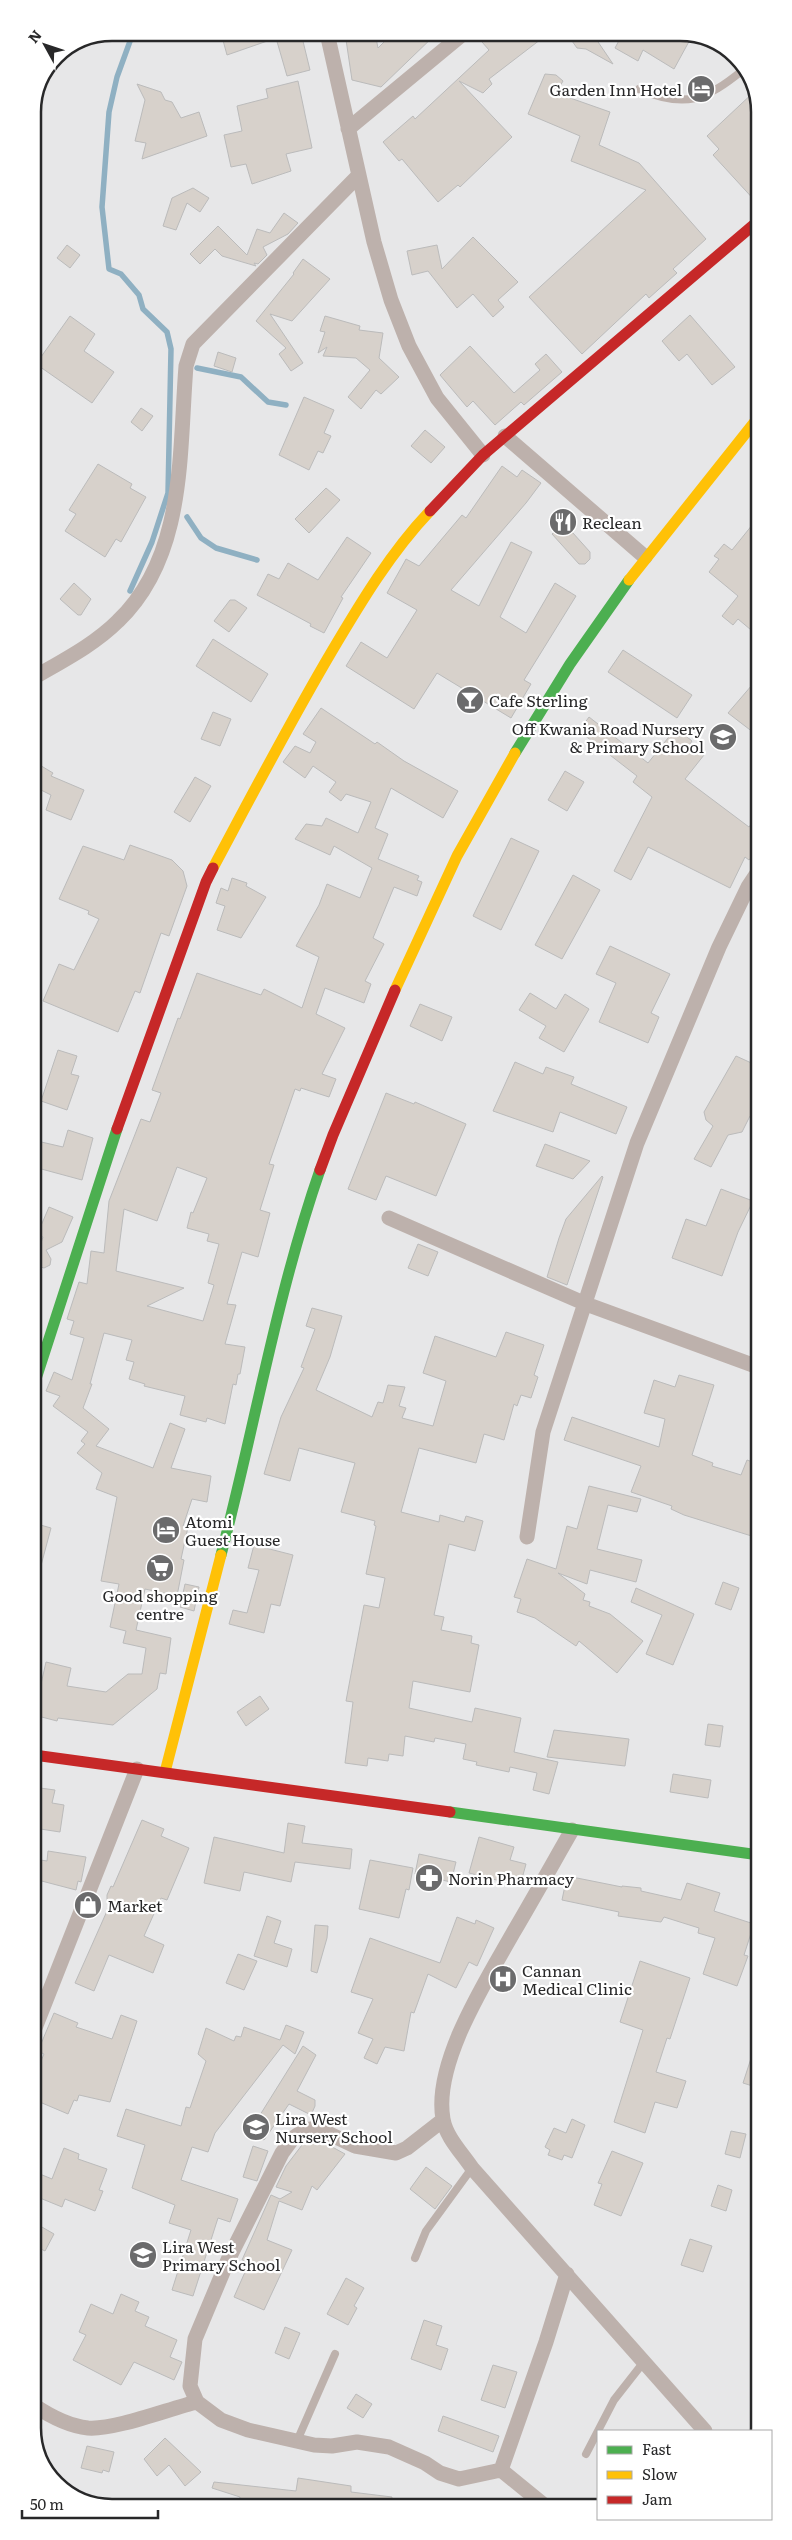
<svg xmlns="http://www.w3.org/2000/svg" width="792" height="2540" font-family="Literata,serif">
<style>
.lines{fill:none;stroke-linecap:round;stroke-linejoin:round}
.stream{stroke:#8fb0c2;stroke-width:5.5}
.building{fill:#d7d1cb;stroke:#bbb;fill-rule:evenodd}
.lane{stroke:#bdb1ac;stroke-width:8}
.street{stroke:#bdb1ac;stroke-width:15}
.fast{stroke:#4caf50;stroke-width:11}
.slow{stroke:#ffc107;stroke-width:11}
.jam{stroke:#c62828;stroke-width:11}
.labels{text-anchor:middle;dominant-baseline:central;stroke-width:4.5;stroke-linejoin:round;paint-order:stroke}
.poi-label{font-size:16px;fill:#282829;stroke:#fff;text-anchor:start}
.rim{fill:none;stroke:#282829;stroke-width:2.5}
</style>
<rect width="100%" height="100%" fill="#e7e7e8"/>
<g class="lines">
<path class="stream" d="M197 368 241 377 268 402 286 405
M187 517 201 538 216 548 257 560
M130 591 152 542 168 493 171 349 167 332 143 309 139 295 121 274 109 269 102 207 109 112 117 77 133 33"/>
</g>
<path class="building" d="M221 33H301L310 70 287 76 276 38 227 55Z
M345 33H375L378 48 393 33H437L381 87 352 80Z
M494 33H549L489 79 492 84 483 93 459 81 512 137 460 187 458 185 438 202 402 159 399 161 383 142 413 116 415 119 489 50 482 42Z
M573 33H592L613 64 586 49 577 48 572 41Z
M623 33H685L692 36 674 69 643 50 638 61 615 48Z
M545 74 556 75 563 81 556 93 610 112 599 145 639 163 706 239 673 269 677 273 649 298 646 294 582 354 529 297 646 190 571 161 580 136 528 114Z
M298 81 312 148 286 154 291 171 252 184 246 164 231 167 224 135 242 131 237 106 268 98 266 89Z
M137 84 161 92 165 100 172 102 181 118 199 112 207 136 142 159 146 143 135 141 145 100Z
M756 90 757 92V203L713 155 719 149 707 136Z
M193 188 209 198 200 212 187 203 176 230 163 226 172 198Z
M284 213 298 223 288 234 263 247 267 255 258 264 254 263 256 266 222 256 215 249 200 264 190 254 218 226 247 255 257 229 270 233Z
M473 237 518 282 498 300 504 307 493 317 473 294 457 308 428 271 412 275 407 251 437 245 442 269Z
M67 245 80 255 70 268 57 258Z
M303 259 330 279 292 321 270 314 303 363 291 371 279 354 286 348 256 321 294 274 293 273Z
M690 315 735 367 712 385 687 354 679 361 662 341Z
M70 316 95 334 84 351 114 372 92 403 36 364Z
M325 316 360 326 359 330 383 333 379 358 399 377 381 394 376 390 361 409 348 397 370 370 356 358 323 356 327 347 318 353 325 332 320 331Z
M470 346 514 393 540 370 535 364 546 354 562 372 524 405 521 402 495 425 473 401 467 407 440 375Z
M218 352 236 358 232 372 214 366Z
M304 397 334 410 324 433 331 436 323 453 318 451 309 470 279 455Z
M141 408 153 416 142 431 131 422Z
M425 430 445 447 431 463 411 446Z
M98 464 132 484 130 488 146 497 121 542 116 539 105 557 65 531 76 514 69 510Z
M502 466 517 477 522 470 541 483 526 503 451 590 479 606 511 542 532 552 500 617 526 633 555 583 576 596 524 680 531 684 511 718 437 673 414 709 346 666 361 642 387 658 417 610 387 593 405 561 406 559 419 566 462 515 466 518Z
M326 488 340 500 309 533 295 519Z
M757 519V635L738 619 733 625 722 616 738 596 709 572 719 559 714 556 724 544 732 550Z
M564 523 590 552V559L585 564H579L552 534Z
M347 537 371 553 341 597 343 598 324 633 310 626 311 624 257 595 268 574 279 579 288 563 318 580Z
M74 583 91 599 81 615H78L60 599Z
M230 600H235L247 608 229 632 214 621Z
M213 639 268 674 251 702 196 666Z
M623 650 692 695 677 718 608 672Z
M758 678V736L728 713Z
M321 708 375 744 377 742 404 761 458 791 443 818 391 788 375 828 388 834 378 859 419 876 417 880 422 882 417 896 394 887 373 938 384 944 365 981 371 984 364 1003 325 988 316 1014 345 1028 322 1074 336 1079 329 1097 301 1088 300 1091 295 1089 269 1164 274 1165 260 1210 270 1213 258 1257 242 1252 227 1304 236 1305 225 1344 245 1347 240 1374H238L236 1385 233 1384 225 1424 207 1418 206 1422 180 1415 185 1396 144 1386 145 1384 129 1379 134 1362 126 1360 132 1340 104 1333 90 1384H92L83 1408 109 1429 96 1446 153 1468 170 1423 185 1429 171 1468 211 1476 207 1502 192 1499 183 1526 188 1527 181 1559 184 1560 177 1596 145 1589 136 1630 171 1638 166 1674 160 1673 157 1689 113 1725 58 1718 57 1721 34 1715 46 1662 71 1668 67 1686 106 1692 128 1674H142L146 1648 123 1643 126 1631 110 1627 119 1584 101 1581 117 1497 96 1489 102 1473 77 1453 85 1444 81 1441 88 1432 53 1406 60 1396 46 1391 54 1372 72 1380 84 1338 70 1334 74 1321 67 1319 79 1282 87 1284 91 1251 104 1253 109 1201 141 1119 150 1122 161 1093 152 1090 178 1018 180 1019 197 973 261 995 264 989 302 1008 319 957 296 946 319 905 327 884 360 898 372 868 334 846 330 855 295 839 306 824 322 826 326 818 358 833 371 802 346 794 341 801 329 792 336 782 313 766 305 778 283 762 295 746 310 753 316 742 303 734ZM177 1167 207 1178 193 1213 191 1212 187 1228 209 1234 207 1241 219 1244 208 1283 214 1285 203 1321 147 1306 184 1288 116 1271 124 1209 157 1221Z
M213 712 231 719 220 746 201 739Z
M589 717 648 763 676 728 692 741 690 744 704 755 685 779 749 827 758 815V849L749 860 745 857 730 888 648 847 631 880 614 871 652 797 633 782 637 776 579 731Z
M33 761 53 773 51 776 84 790 71 820 46 810 51 795 33 786Z
M565 771 584 782 567 811 548 800Z
M195 777 211 786 190 822 174 812Z
M511 838 539 851 501 930 473 916Z
M130 845 172 860 183 871 187 886 169 936 161 933 140 993 135 991 118 1032 43 1001 59 964 74 970 99 919 88 914 89 911 59 899 83 846 124 860Z
M573 875 600 890 562 959 535 945Z
M232 878 247 883 246 886 266 897 241 938 217 930 225 906 216 903 221 888 228 891Z
M610 946 670 974 651 1013 659 1017 648 1043 599 1022 616 983 596 974Z
M530 993 556 1009 565 994 589 1009 564 1052 539 1038 546 1026 519 1010Z
M420 1004 452 1017 442 1041 410 1026Z
M58 1050 77 1056 71 1074 79 1076 67 1110 41 1101Z
M736 1056 758 1066V1120L750 1116 742 1132 728 1135 711 1167 694 1159 713 1126 706 1120 704 1112Z
M515 1062 543 1074 546 1067 574 1077 571 1084 627 1107 616 1134 560 1112 553 1132 493 1111Z
M386 1093 414 1104 415 1102 466 1124 436 1196 386 1176 376 1200 348 1189Z
M68 1130 93 1138 82 1180 34 1167 37 1141 63 1147Z
M545 1144 590 1161 573 1179 536 1166Z
M602 1176 603 1177 567 1285 547 1277 559 1238 566 1219Z
M721 1189 753 1201 738 1232 722 1276 672 1258 686 1219 706 1226Z
M49 1207 73 1217 62 1242 46 1250 51 1259 50 1265 44 1268 38 1266 35 1260 43 1237 37 1235Z
M418 1244 438 1252 428 1276 408 1268Z
M312 1308 342 1316 330 1357 316 1390 372 1417 378 1402 383 1403 388 1385 405 1387 399 1406 406 1408 402 1418 433 1426 446 1381 423 1373 435 1336 496 1357 506 1332 544 1345 534 1375 538 1377 531 1398 521 1395 517 1406 514 1404 504 1440 484 1434 476 1463 419 1448 401 1512 439 1522 440 1515 464 1522 466 1516 483 1521 475 1551 449 1544 434 1615 444 1617 441 1630 472 1636 471 1643 479 1645 470 1692 413 1681 409 1708 472 1722 475 1708 521 1718 514 1752 558 1762 549 1794 533 1790 537 1773 510 1767 509 1772 476 1765 477 1762 463 1759 466 1744 435 1738 434 1742 405 1736 403 1756 389 1754 388 1761 368 1758 367 1766 345 1763 353 1702 346 1701 364 1605 379 1608 385 1578 366 1574 376 1526 374 1525 375 1521 341 1512 355 1463 299 1448 290 1481 264 1474 281 1417 304 1368 301 1367 315 1329 306 1326Z
M679 1375 714 1385 692 1455 713 1463 712 1466 741 1475 747 1460 758 1464V1538L684 1515 671 1509 672 1506 631 1492 641 1466 564 1440 572 1417 659 1447 665 1419 644 1413 654 1380 675 1387Z
M589 1486 641 1499 637 1512 608 1505 597 1549 642 1560 636 1582 590 1570 587 1584 558 1573 585 1594 583 1600 590 1602 589 1606 610 1614 643 1641 617 1673 579 1641 576 1646 535 1618 517 1612 521 1599 514 1597 527 1559 556 1569 567 1526 577 1529Z
M37 1524 51 1528 39 1573 34 1572V1537Z
M254 1545 293 1555 280 1606 271 1604 264 1633 229 1624 233 1610 247 1613 259 1570 248 1568Z
M723 1582 739 1588 731 1610 715 1604Z
M185 1584 199 1587 194 1611 180 1607Z
M636 1588 694 1614 673 1665 646 1654 662 1615 631 1602Z
M260 1696 269 1709 246 1726 237 1712Z
M708 1724 723 1726 720 1747 705 1745Z
M554 1730 629 1739 625 1766 547 1757Z
M673 1774 711 1780 708 1798 670 1792Z
M40 1788 55 1790 52 1803 64 1805 60 1832 34 1828V1800H38Z
M142 1820 164 1829 161 1836 189 1848 167 1900 161 1898 144 1936 164 1945 153 1973 109 1955 94 1991 75 1983 111 1902 107 1901V1895L111 1886 113 1887Z
M288 1823 305 1826 302 1843 352 1849 350 1869 295 1862 291 1882 244 1872 240 1891 204 1883 214 1837 284 1853Z
M479 1837 514 1847 510 1860 526 1864 520 1886 469 1873Z
M48 1851 86 1857 81 1882 78 1881 76 1890 34 1879V1859L47 1861Z
M419 1854 456 1862 451 1882 415 1874Z
M370 1860 413 1868 409 1890 406 1889 399 1918 359 1909Z
M567 1876 622 1887V1886L641 1888V1891L681 1900 687 1883 720 1893 714 1911 754 1924 744 1955 748 1956 737 1986 703 1974 715 1938 698 1933 699 1928 664 1917 661 1922 618 1916 619 1912 562 1900Z
M267 1916 281 1921 274 1943 292 1949 287 1967 254 1956Z
M457 1917 475 1924 476 1920 494 1928 477 1966 469 1962 456 1988 428 1974 414 2013 411 2012 404 2051 385 2047 377 2064 364 2058 373 2039 358 2033 373 1999 351 1992 370 1938 440 1963Z
M315 1925 328 1926 327 1938 317 1973 311 1971Z
M238 1954 257 1961 244 1990 226 1983Z
M640 1961 690 1978 670 2039 667 2038 656 2072 686 2081 677 2108 655 2102 645 2133 614 2122 643 2030 620 2022Z
M54 2013 78 2023 76 2027 112 2039 121 2015 137 2021 110 2102 79 2095 77 2101 74 2100 68 2114 35 2100V2075L44 2054 38 2051Z
M286 2025 304 2032 295 2054 283 2045 215 2133 208 2152 192 2147 181 2180 238 2199 230 2222 218 2218 193 2296 172 2290 191 2230 169 2223 175 2205 132 2188 145 2145 117 2136 126 2109 181 2126 186 2107 190 2108 206 2061 198 2054 206 2028 234 2041 236 2036 241 2037 244 2027 280 2040Z
M756 2043H759V2088L743 2083Z
M303 2046 316 2055 297 2091 315 2100V2106L311 2115 289 2104 264 2140 250 2131Z
M572 2119 585 2125 572 2158 564 2155 562 2160 548 2155 550 2150 545 2147 554 2128 566 2133Z
M731 2131 746 2134 740 2158 725 2154Z
M316 2138 345 2154 317 2190 312 2186 302 2210 279 2201 267 2240 292 2250 264 2310 234 2297 249 2263 242 2260 271 2195 280 2199 292 2192 276 2187 286 2166 305 2141Z
M253 2146 268 2151 257 2181 243 2177Z
M64 2148 79 2154 78 2159 107 2169 99 2190 103 2191 95 2211 65 2199 62 2207 35 2196V2172L52 2179Z
M612 2151 643 2163 621 2216 594 2205 602 2184 598 2183Z
M426 2167 452 2186 435 2209 410 2189Z
M718 2185 732 2190 726 2211 711 2206Z
M35 2223 54 2234 45 2251 35 2246Z
M690 2239 712 2246 703 2272 681 2265Z
M346 2278 364 2288 354 2306 357 2308 348 2325 327 2314Z
M121 2294 139 2302 135 2311 149 2317 145 2326 177 2340 170 2357 182 2362 174 2380 134 2362 121 2385 73 2360 86 2335 79 2332 91 2304 113 2314Z
M424 2320 442 2326 436 2345 448 2349 441 2370 411 2359Z
M285 2327 300 2333 289 2359 275 2353Z
M493 2365 517 2372 505 2408 481 2400Z
M356 2394 372 2404 363 2418 347 2408Z
M443 2416 499 2436 493 2452 438 2431Z
M165 2438 201 2472 185 2486 169 2465 157 2476 144 2459Z
M87 2446 114 2452 109 2472 103 2470 102 2473 81 2468Z
M298 2478 351 2486V2492L392 2497 391 2506 239 2507 240 2497 212 2488 214 2482 296 2491Z"/>
<g class="lines">
<path class="lane" d="M639 89C685 109 706 100 743 70
M415 2258 426 2231 472 2168
M297 2441 335 2354
M586 2454 614 2400 643 2363"/>
<path class="street" d="M327 33 374 242 391 300 409 346 437 398 483 455
M348 129 464 33
M505 436 645 557
M33 678C62 661 94 645 118 621 186 556 179 453 186 366L193 344 359 175
M389 1218 586 1304 758 1367
M527 1537 543 1432 637 1143 719 947 748 887 758 872
M572 1830C552 1865 533 1899 513 1933 486 1981 433 2063 443 2119 446 2137 462 2153 472 2168L705 2431
M35 2028 137 1769
M443 2120 407 2148 396 2153 355 2146 317 2128 305 2130 293 2138 282 2153 228 2260 195 2339 190 2386 197 2402 221 2420 248 2430 314 2445 332 2446 357 2442 389 2447 425 2463 440 2473 459 2479 501 2470 546 2342 567 2274
M35 2406C50 2416 69 2426 88 2428 115 2430 168 2409 197 2402
M501 2470 544 2505"/>
<path class="fast" d="M515 753 570 664 629 580
M34 1385 117 1129
M221 1555C255 1426 276 1297 320 1170
M450 1812 759 1855"/>
<path class="slow" d="M629 580 757 419
M213 868C252 795 290 722 332 651 361 602 391 552 430 511
M395 990 457 856 515 753
M165 1772 221 1555"/>
<path class="jam" d="M430 511 483 455 757 222
M117 1129 206 882 213 868
M320 1170 333 1135 395 990
M34 1755 450 1812"/>
</g>
<defs>
<symbol id="hotel-disc" viewBox="-11 -11 22 22"><circle r="9.5" fill="#6b6b6c" stroke="#fff"/><path d="M-6-4.5h1.5V1H6V5H4.5V3h-9V5H-6ZM-4 0a1.8 1.8 0 1 1 3.6 0ZM.5 0V-2.5h3Q6-2.5 6 0Z" fill="#fff"/></symbol>
<symbol id="restaurant-disc" viewBox="-11 -11 22 22"><circle r="9.5" fill="#6b6b6c" stroke="#fff"/><path d="M-5-6h1v4h1v-4h1v4h1v-4h1v5L-1.5 .5V6h-2V.5L-5-1ZM5-6V6H3V1.5H1.5Q1.5-4 5-6Z" fill="#fff"/></symbol>
<symbol id="bar-disc" viewBox="-11 -11 22 22"><circle r="9.5" fill="#6b6b6c" stroke="#fff"/><path d="M-6-5H6L.8 .8V4.5H3.5V6h-7V4.5H-.8V.8Z" fill="#fff"/></symbol>
<symbol id="school-disc" viewBox="-11 -11 22 22"><circle r="9.5" fill="#6b6b6c" stroke="#fff"/><path d="M0-5L7-2L0 1L-7-2ZM-4 1L0 2.5L4 1V4Q0 6-4 4Z" fill="#fff"/></symbol>
<symbol id="supermarket-disc" viewBox="-11 -11 22 22"><circle r="9.5" fill="#6b6b6c" stroke="#fff"/><path d="M-6-5.5h2.5l.6 2H6L4.5 2H-2.5L-4.4-4H-6ZM-1.5 3.2a1.3 1.3 0 1 0 .1 0ZM3 3.2a1.3 1.3 0 1 0 .1 0Z" fill="#fff"/></symbol>
<symbol id="pharmacy-disc" viewBox="-11 -11 22 22"><circle r="9.5" fill="#6b6b6c" stroke="#fff"/><path d="M-2-6h4v4h4v4h-4v4h-4v-4h-4v-4h4Z" fill="#fff"/></symbol>
<symbol id="shop-disc" viewBox="-11 -11 22 22"><circle r="9.5" fill="#6b6b6c" stroke="#fff"/><path d="M-5-2.5h2.3a2.7 3.5 0 0 1 5.4 0H5L5.5 6h-11ZM-1.5-2.5h3a1.5 2.3 0 0 0-3 0Z" fill="#fff"/></symbol>
<symbol id="hospital-disc" viewBox="-11 -11 22 22"><circle r="9.5" fill="#6b6b6c" stroke="#fff"/><path d="M-5-5h3v3.5h4V-5h3V5h-3V1.5h-4V5h-3Z" fill="#fff"/></symbol>
</defs>
<g fill-rule="evenodd">
<use href="#hotel-disc" x="685" y="73" width="32" height="32"/>
<use href="#restaurant-disc" x="547" y="506" width="32" height="32"/>
<use href="#bar-disc" x="454" y="684" width="32" height="32"/>
<use href="#school-disc" x="707" y="721" width="32" height="32"/>
<use href="#hotel-disc" x="150" y="1514" width="32" height="32"/>
<use href="#supermarket-disc" x="144" y="1552" width="32" height="32"/>
<use href="#pharmacy-disc" x="413" y="1862" width="32" height="32"/>
<use href="#shop-disc" x="72" y="1889" width="32" height="32"/>
<use href="#hospital-disc" x="487" y="1963" width="32" height="32"/>
<use href="#school-disc" x="240" y="2111" width="32" height="32"/>
<use href="#school-disc" x="127" y="2239" width="32" height="32"/>
</g>
<g class="labels">
<g class="poi-label">
<text x="682" y="89" text-anchor="end">Garden Inn Hotel</text>
<text x="582" y="522">Reclean</text>
<text x="489" y="700">Cafe Sterling</text>
<text x="704" y="728" text-anchor="end">Off Kwania Road Nursery<tspan x="704" dy="18">&amp; Primary School</tspan></text>
<text x="185" y="1521">Atomi<tspan x="185" dy="18">Guest House</tspan></text>
<text x="160" y="1595" text-anchor="middle">Good shopping<tspan x="160" dy="18">centre</tspan></text>
<text x="448" y="1878">Norin Pharmacy</text>
<text x="107" y="1905">Market</text>
<text x="522" y="1970">Cannan<tspan x="522" dy="18">Medical Clinic</tspan></text>
<text x="275" y="2118">Lira West<tspan x="275" dy="18">Nursery School</tspan></text>
<text x="162" y="2246">Lira West<tspan x="162" dy="18">Primary School</tspan></text>
</g>
</g>
<path d="M0 0H792V2540H0ZM112 41H680A71 71 0 0 1 751 112V2428A71 71 0 0 1 680 2499H112A71 71 0 0 1 41 2428V112A71 71 0 0 1 112 41Z" fill="#fff" fill-rule="evenodd"/>
<path class="rim" d="M112 41H680A71 71 0 0 1 751 112V2428A71 71 0 0 1 680 2499H112A71 71 0 0 1 41 2428V112A71 71 0 0 1 112 41Z"/>
<rect x="597" y="2430" width="175" height="90" fill="#ffffff" stroke="#a9a9a9"/>
<rect x="607" y="2446" width="25" height="8" fill="#4caf50" stroke="#a9a9a9"/>
<text x="642" y="2455" font-size="15" fill="#282829">Fast</text>
<rect x="607" y="2471" width="25" height="8" fill="#ffc107" stroke="#a9a9a9"/>
<text x="642" y="2480" font-size="15" fill="#282829">Slow</text>
<rect x="607" y="2496" width="25" height="8" fill="#c62828" stroke="#a9a9a9"/>
<text x="642" y="2505" font-size="15" fill="#282829">Jam</text>
<g transform="translate(45 45) rotate(310)" stroke="#ffffff" stroke-width="4" paint-order="stroke">
<path d="M0-4L9 19L0 12L-9 19Z" fill="#282829"/>
<text y="-8" font-size="14" font-weight="bold" text-anchor="middle" fill="#282829">N</text>
</g>
<path d="M22 2510v8h136v-8" fill="none" stroke="#282829" stroke-width="2.5"/>
<text x="30" y="2510" font-size="15" fill="#282829" stroke="#ffffff" stroke-width="4" paint-order="stroke">50 m</text>
</svg>
